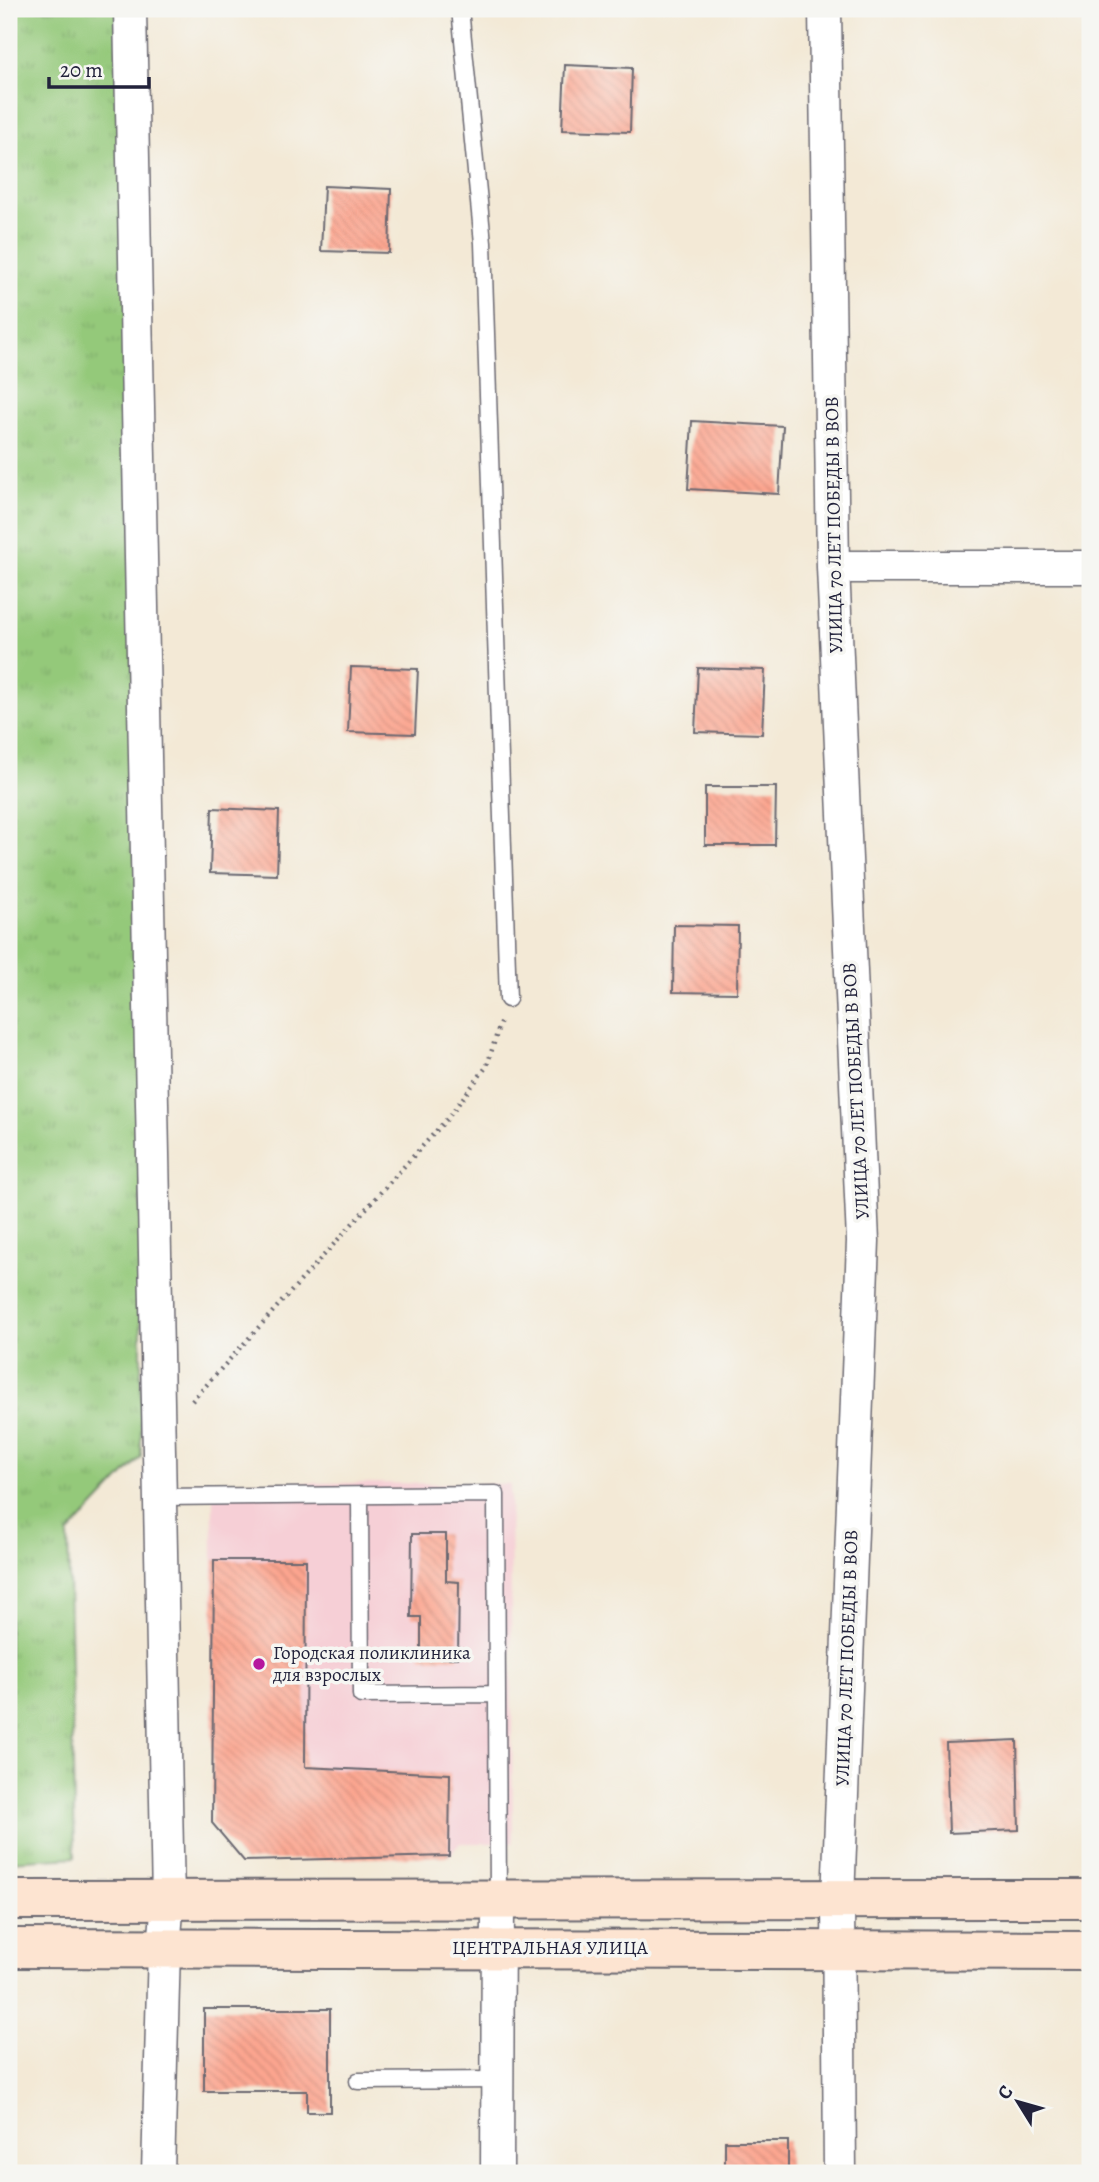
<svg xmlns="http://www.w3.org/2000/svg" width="1099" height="2182" font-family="Alegreya,serif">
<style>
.built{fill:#f6cfd6}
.grass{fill:url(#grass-tufts);stroke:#5b765a;stroke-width:2}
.building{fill:url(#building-back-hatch)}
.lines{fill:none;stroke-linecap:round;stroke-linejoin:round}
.lane-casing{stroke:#6b6871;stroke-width:19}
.street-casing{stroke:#6b6871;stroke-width:35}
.secondary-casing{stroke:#6b6871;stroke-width:42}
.path{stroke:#6b6871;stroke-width:4.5;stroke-dasharray:2 5;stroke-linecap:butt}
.lane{stroke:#fff;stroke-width:16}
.street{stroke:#fff;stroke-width:32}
.secondary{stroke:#fde4d1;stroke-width:38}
.poi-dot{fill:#b5179e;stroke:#f6f6f2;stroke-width:2.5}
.labels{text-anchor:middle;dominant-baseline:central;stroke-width:7;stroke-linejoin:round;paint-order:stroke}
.street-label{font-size:19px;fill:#22223b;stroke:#f6f6f2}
.poi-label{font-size:19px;fill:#22223b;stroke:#f6f6f2;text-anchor:start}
</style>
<defs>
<pattern id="grass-tufts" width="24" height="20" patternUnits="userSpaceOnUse" patternTransform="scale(1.75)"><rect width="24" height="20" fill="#94c97a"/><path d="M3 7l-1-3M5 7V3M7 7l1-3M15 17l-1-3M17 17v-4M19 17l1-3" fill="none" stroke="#7fac6a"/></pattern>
<pattern id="building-back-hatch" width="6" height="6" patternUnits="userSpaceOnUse" patternTransform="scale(1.75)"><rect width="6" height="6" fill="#fca58f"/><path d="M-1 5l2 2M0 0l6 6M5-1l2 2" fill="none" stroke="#d88e7c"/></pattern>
</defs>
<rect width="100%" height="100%" fill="#f6f6f2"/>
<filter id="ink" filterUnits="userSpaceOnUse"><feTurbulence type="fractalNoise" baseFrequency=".0143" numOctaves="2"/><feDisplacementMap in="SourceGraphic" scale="14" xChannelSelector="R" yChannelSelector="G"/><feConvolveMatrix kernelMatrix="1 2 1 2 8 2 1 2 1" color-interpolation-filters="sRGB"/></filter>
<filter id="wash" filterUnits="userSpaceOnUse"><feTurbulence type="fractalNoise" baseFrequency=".00686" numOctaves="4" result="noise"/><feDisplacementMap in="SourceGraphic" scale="28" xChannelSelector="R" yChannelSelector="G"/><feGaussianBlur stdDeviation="1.57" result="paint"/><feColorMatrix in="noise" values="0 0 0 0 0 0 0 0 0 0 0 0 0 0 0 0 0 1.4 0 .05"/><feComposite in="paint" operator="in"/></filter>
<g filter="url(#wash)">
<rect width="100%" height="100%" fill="#f3e9d6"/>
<path class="built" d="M213 1482 510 1484 513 1843H460L449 1856 244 1861 212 1823Z"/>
<path class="grass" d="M9 9H141V1457L68 1534 75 1857 9 1861Z"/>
<g id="blocks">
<path class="building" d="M565 65 632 68 630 132 562 130Z
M324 186 391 189 389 253 321 251Z
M692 421 783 426 779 494 688 489Z
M351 667 418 669 415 734 348 732Z
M698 668 765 670 762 734 695 732Z
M705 787H776L775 845H705Z
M212 808 279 811 277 875 210 873Z
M674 925 738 926 737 993 673 992Z
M412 1534H446V1581L459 1582 458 1658H421V1617H411Z
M214 1560H306L305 1767 450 1774 449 1856 244 1861 212 1823Z
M1017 1740 1019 1830 949 1833 946 1743Z
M204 2009H330V2112H307V2091H204Z
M725 2141H788V2173H725Z"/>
</g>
</g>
<g filter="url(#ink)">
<use href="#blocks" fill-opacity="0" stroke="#6b6871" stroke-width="2"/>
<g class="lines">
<defs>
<path id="lane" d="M460 9 483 243 508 999
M360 1495 361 1695 497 1694
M160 1497 496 1494 498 1900
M358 2081 497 2080"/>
<path id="street" d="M130 9 168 1900 164 1948 158 2173
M825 9 833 567 863 1241 838 1900 840 2173
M833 567H1090
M497 2173 498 1900"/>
<path id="secondary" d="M9 1900 1090 1899
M9 1948 1090 1951"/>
</defs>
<use href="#lane" class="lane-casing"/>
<use href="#street" class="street-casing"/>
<use href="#secondary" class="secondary-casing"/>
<path class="path" d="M192 1401 447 1119 487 1066 501 1020"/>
<use href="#lane" class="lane"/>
<use href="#street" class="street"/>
<use href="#secondary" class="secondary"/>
</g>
</g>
<circle class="poi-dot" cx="259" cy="1664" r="7"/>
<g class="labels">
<g class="street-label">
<text transform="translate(834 525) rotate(-91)">УЛИЦА 70 ЛЕТ ПОБЕДЫ В ВОВ</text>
<text transform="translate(856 1091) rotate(-93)">УЛИЦА 70 ЛЕТ ПОБЕДЫ В ВОВ</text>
<text transform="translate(847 1658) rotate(-88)">УЛИЦА 70 ЛЕТ ПОБЕДЫ В ВОВ</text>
<text x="550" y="1948">ЦЕНТРАЛЬНАЯ УЛИЦА</text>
</g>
<g class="poi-label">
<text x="273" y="1653">Городская поликлиника<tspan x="273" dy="22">для взрослых</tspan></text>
</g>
</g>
<rect width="1099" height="2182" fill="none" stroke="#f6f6f2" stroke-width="35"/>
<g transform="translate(1018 2102) rotate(307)" stroke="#f6f6f2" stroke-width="5" paint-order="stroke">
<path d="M0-5L12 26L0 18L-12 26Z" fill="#22223b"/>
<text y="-10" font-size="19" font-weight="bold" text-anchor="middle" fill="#22223b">С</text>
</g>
<path d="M49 77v10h100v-10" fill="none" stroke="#22223b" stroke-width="3.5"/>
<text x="60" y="77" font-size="21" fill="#22223b" stroke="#f6f6f2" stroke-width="5" paint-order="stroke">20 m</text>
</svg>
